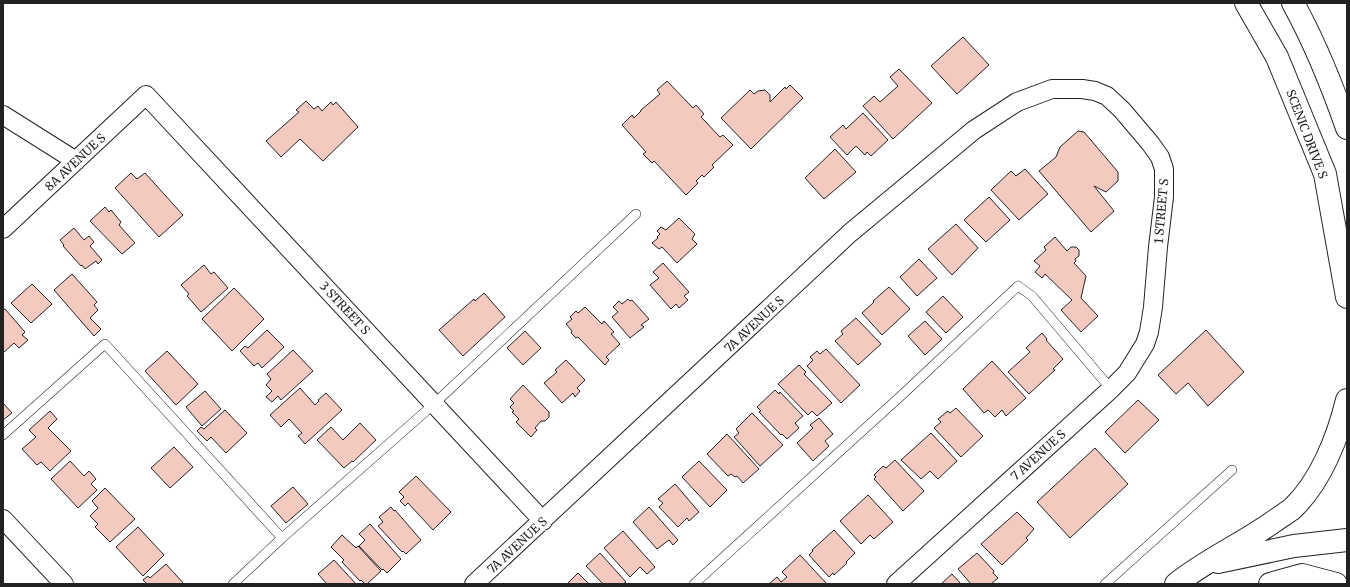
<svg xmlns="http://www.w3.org/2000/svg" width="1350" height="587" font-family="Merriweather,serif">
<style>
.building{fill:#f3c9c0;stroke:#222}
.lines{fill:none;stroke-linecap:round;stroke-linejoin:round}
.service-casing{stroke:#222;stroke-width:10}
.minor-casing{stroke:#222;stroke-width:20}
.primary-casing{stroke:#222;stroke-width:24}
.motorway-casing{stroke:#222;stroke-width:24}
.service{stroke:#fff;stroke-width:9}
.minor{stroke:#fff;stroke-width:18}
.primary{stroke:#fff;stroke-width:22}
.motorway{stroke:#fff;stroke-width:22}
.labels{text-anchor:middle;dominant-baseline:central;stroke-width:3;stroke-linejoin:round;paint-order:stroke}
.street-label{font-size:12px;fill:#222;stroke:#fff}
</style>
<rect width="100%" height="100%" fill="#fff"/>
<path class="building" d="M963 37 989 65 957 94 931 66Z
M899 69 932 103 893 139 863 106 874 96 880 102 898 86 890 77Z
M667 81 693 108 696 105 704 114 701 117 720 137 723 135 733 145 712 165 714 167 704 177 702 175 696 181 698 183 686 195 654 161 652 163 643 154 646 152 622 125 632 115 634 118 641 111V110L660 94 657 90Z
M790 85 803 98 751 149 721 118 750 90 754 94 758 91 765 90 770 95V102L785 87 786 89Z
M306 101 314 109 318 106 322 111 331 102 333 105 336 102 358 127 323 161 300 139 281 157 266 141 299 112 296 110Z
M863 113 888 140 871 156 867 152 865 155 856 146 847 155 830 137 843 125 846 129Z
M1078 131 1084 132 1118 172V181L1106 192 1094 186 1114 211 1091 232 1039 171 1056 157 1060 147Z
M835 149 856 172 824 199 805 178Z
M1025 169 1048 194 1019 220 991 190 1011 171 1016 176Z
M131 173 137 179 145 173 183 215 159 237 115 188Z
M989 197 1010 220 986 242 964 220Z
M105 207 109 212 111 210 121 222 119 225 135 243 122 254 90 221Z
M679 218 695 234 692 239 697 244 677 263 662 247 659 249 652 243 658 238 657 237 660 234 657 231 661 227 666 230Z
M956 224 978 248 952 275 928 249Z
M74 228 84 240 89 236 94 242 90 246 102 260 98 264 96 261 85 269 82 265 81 266 63 246 64 245 60 240Z
M1055 237 1067 251 1071 247H1076L1079 250V256L1075 259 1076 261 1074 263 1086 276 1081 298 1098 316 1081 332 1061 310 1072 300 1045 274 1042 278 1035 272 1040 266 1034 261 1046 250 1044 247Z
M919 259 937 278 917 296 900 277Z
M663 263 689 292 684 296 688 300 679 308 676 304 671 309 650 285 659 278 653 272Z
M204 265 211 274 214 272 228 288 201 312 187 296 189 294 181 285Z
M72 274 97 302 94 305 98 310 90 318 101 329 94 336 54 290Z
M32 284 52 304 31 323 11 303Z
M889 287 910 309 882 335 862 313 874 302 873 301Z
M234 288 264 319 232 351 202 319Z
M484 293 505 317 463 356 439 330 474 299 475 301Z
M943 296 963 317 946 333 926 312Z
M628 299 630 301 632 300 649 319 641 325 644 327 630 338 612 317 618 312 613 307 619 301 622 304Z
M585 307 602 324 604 321 614 332 611 334 620 344 606 357 609 360 605 365 578 337 576 338 571 333 572 331 566 324 572 319 570 317 576 311 578 313Z
M5 309 25 332 22 335 28 340 19 348 14 343 3 353V310Z
M856 318 881 344 858 365 835 341 843 334 841 331Z
M925 321 942 339 925 355 908 336Z
M267 330 284 347 262 368 258 363 254 366 240 351 245 346 248 348Z
M1206 330 1244 372 1208 406 1188 383 1176 394 1158 375Z
M525 331 541 348 523 365 507 348Z
M1042 333 1047 339 1046 340 1063 359 1053 369 1055 370 1029 394 1008 372 1030 352 1026 348Z
M826 349 860 385 841 403 807 366 813 360 810 357 817 351 820 354Z
M293 350 313 371 281 400 278 396 272 402 266 397 272 391 266 385 271 379 267 374Z
M167 351 198 384 176 405 145 371Z
M566 360 585 380 577 388 580 391 575 397 573 393 562 403 544 383 557 372 555 370Z
M992 361 1026 398 1006 416 1002 410 995 417 988 410 984 413 963 389Z
M799 365 806 372 804 374 832 403 817 416 812 411 808 415 778 384Z
M523 385 549 412V417L545 421H541L535 428 537 430 531 437 516 422 519 419 512 412 514 411 510 407 514 403 510 399Z
M300 388 315 405 319 401 318 400 326 393 342 410 305 444 298 436 302 433 289 419 281 427 270 415Z
M775 390 779 394 780 392 803 416 795 423 799 428 787 439 782 434 781 435 759 412 761 411 757 407Z
M205 391 221 409 202 426 186 407Z
M1138 400 1159 420 1125 453 1105 432Z
M3 403 12 413 3 420Z
M956 408 983 436 961 457 934 428 941 422 938 419 948 411 950 413Z
M225 410 247 433 226 453 211 437 207 441 197 431 201 427 204 429Z
M50 411 57 419 48 428 71 451 50 471 41 462 37 465 22 449 36 437 29 430Z
M752 413 783 445 760 466 734 437 739 433 736 429Z
M819 418 833 434 825 441 829 446 813 461 797 443 813 428 810 425Z
M360 423 376 440 353 462 352 461 344 468 317 440 331 427 343 440Z
M931 433 957 461 938 479 930 471 921 479 901 460Z
M727 434 759 469 743 483 737 476 735 477 731 474 728 476 707 454Z
M174 447 193 467 170 488 151 468Z
M1095 448 1128 484 1070 538 1037 502Z
M895 460 924 491 903 511 874 479 876 477 874 475 883 466 886 468Z
M70 461 84 476 89 471 96 479 91 484 97 490 78 508 51 479Z
M699 461 727 490 710 507 682 477Z
M416 476 451 512 433 530 408 503 405 506 400 501 404 497 399 492Z
M675 484 699 512 689 521 687 518 678 527 659 507 663 503 658 499Z
M293 487 308 504 286 523 271 506Z
M105 488 135 519 110 542 95 527 98 524 90 516 98 508 92 501Z
M868 495 893 522 874 539 870 535 861 544 840 521Z
M391 507 394 511 395 510 421 540 406 554 403 551 402 552 378 526 383 522 379 517Z
M649 507 678 540 673 545 669 540 657 549 633 522Z
M1017 512 1034 529 1026 538 1028 540 1002 565 981 544Z
M370 524 401 559 387 573 383 569 382 570 359 546 365 540 359 534Z
M138 527 164 555 143 576 116 547Z
M834 530 855 553 846 562 847 563 834 575 833 573 829 577 809 555 813 551 812 550Z
M623 531 655 567 647 574 640 567 630 577 604 548Z
M342 535 356 548 358 546 381 571 367 584H365L361 580 360 581 342 562 344 560 331 547Z
M600 553 626 582 623 584H603L586 566Z
M977 553 994 571 993 573 998 578 991 584H971L958 569Z
M800 555 826 583 824 584H769L777 577 781 582 787 577 782 572Z
M334 560 356 584H327L318 574Z
M166 564 184 584H147L143 580 148 576 150 578Z
M578 573 589 584H567Z
M952 574 961 584H941Z"/>
<g class="lines">
<defs>
<path id="service" d="M3 435 105 344 282 538
M233 584 282 538 434 404 636 214
M694 584 904 393 1018 286 1032 296 1111 389
M1105 584 1232 470"/>
<path id="minor" d="M3 115 76 161
M3 229 146 95 543 521
M3 519 64 584
M474 584 850 233 974 130 1017 102 1052 89H1082L1095 91 1107 96 1122 110 1150 143 1160 157 1164 169V197L1158 247 1153 307 1149 332 1145 344 1127 373 1111 389 896 584"/>
<path id="primary" d="M1246 3 1277 57 1325 174 1347 297
M1293 3C1315 43 1332 85 1347 128"/>
<path id="motorway" d="M1218 562 1294 546 1347 540
M1176 584C1206 560 1242 544 1273 522 1280 517 1287 513 1293 508 1321 481 1338 437 1347 400
M1270 584 1302 575 1336 584"/>
</defs>
<use href="#service" class="service-casing"/>
<use href="#minor" class="minor-casing"/>
<use href="#primary" class="primary-casing"/>
<use href="#motorway" class="motorway-casing"/>
<use href="#service" class="service"/>
<use href="#minor" class="minor"/>
<use href="#primary" class="primary"/>
<use href="#motorway" class="motorway"/>
</g>
<g class="labels">
<g class="street-label">
<text transform="translate(1307 134) rotate(69)">SCENIC DRIVE S</text>
<text transform="translate(75 162) rotate(-43)">8A AVENUE S</text>
<text transform="translate(1161 211) rotate(-85)">1 STREET S</text>
<text transform="translate(345 308) rotate(47)">3 STREET S</text>
<text transform="translate(754 324) rotate(-43)">7A AVENUE S</text>
<text transform="translate(1038 455) rotate(-42)">7 AVENUE S</text>
<text transform="translate(517 545) rotate(-43)">7A AVENUE S</text>
</g>
</g>
<rect width="1350" height="587" fill="none" stroke="#222222" stroke-width="8"/>
</svg>
